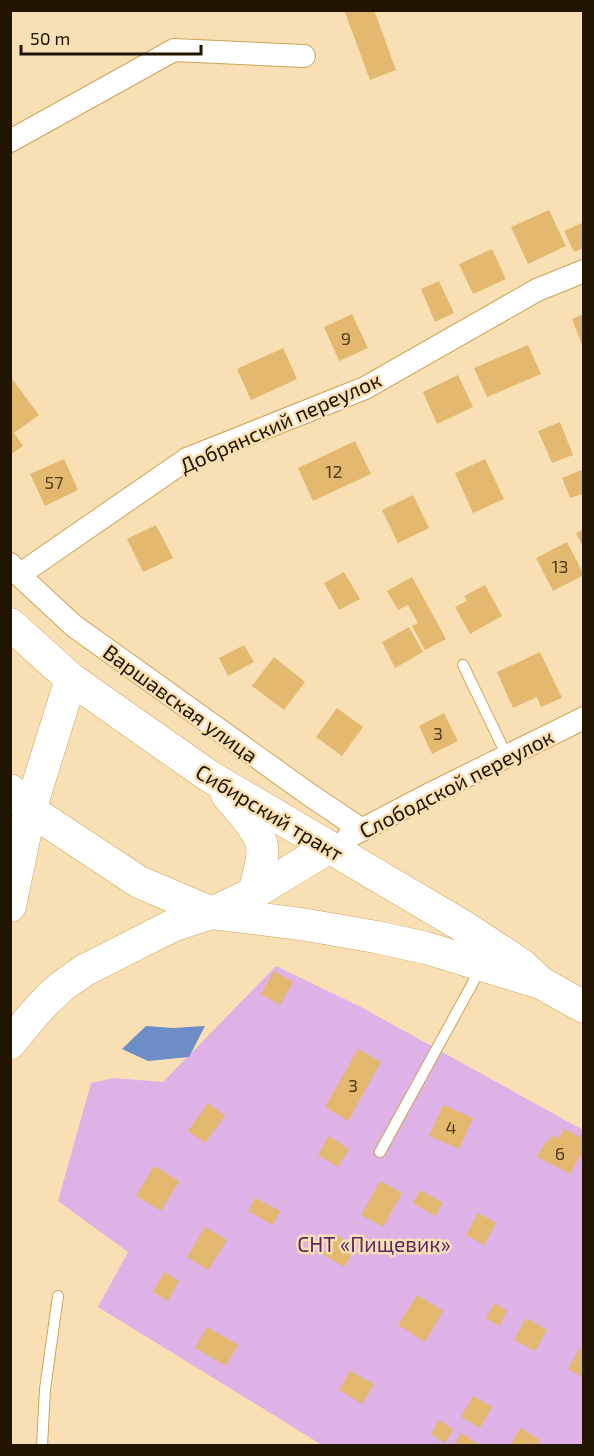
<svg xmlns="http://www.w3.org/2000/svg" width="594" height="1456" font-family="'Exo 2',sans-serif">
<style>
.green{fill:#deb2e6}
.water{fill:#6c8dc6}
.building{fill:#e2b96e}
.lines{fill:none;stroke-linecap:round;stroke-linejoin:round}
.lane-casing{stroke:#cca358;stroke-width:12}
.street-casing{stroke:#cca358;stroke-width:24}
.secondary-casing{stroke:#cca358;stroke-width:33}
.lane{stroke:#fff;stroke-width:10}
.street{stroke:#fff;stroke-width:22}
.secondary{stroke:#fff;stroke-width:32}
.labels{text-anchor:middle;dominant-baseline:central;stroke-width:5;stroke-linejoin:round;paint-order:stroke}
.number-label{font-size:18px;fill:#513e1c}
.street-label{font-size:21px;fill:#211500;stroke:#f9e0b4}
.park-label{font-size:21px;fill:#5d2467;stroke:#f9e0b4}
</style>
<rect width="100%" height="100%" fill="#f9e0b4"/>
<path class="green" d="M276 966 361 1007 583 1130V1445H322L98 1307 128 1252 58 1201 91 1083 113 1078 163 1082Z"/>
<path class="water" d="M146 1026 173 1028 205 1026 189 1057 148 1061 122 1049Z"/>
<path class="building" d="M344 10H374L396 70 370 80Z
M549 210 566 246 528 264 511 227Z
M584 222V248L574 252 564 231Z
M492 249 506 279 473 294 459 264Z
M439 281 454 313 435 322 421 289Z
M352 314 368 348 339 361 324 327Z
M584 314V347H583L572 319Z
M528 345 541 374 487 397 474 368Z
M283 348 297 379 251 400 237 369Z
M458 375 473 407 437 424 423 392Z
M10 376 39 415 14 433 23 446 10 455Z
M560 422 573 455 552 463 538 431Z
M355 441 371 474 313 501 298 468Z
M64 459 78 490 45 506 30 474Z
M485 459 504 499 473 513 455 473Z
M584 469V493L570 498 562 478Z
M413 495 429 528 398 543 382 510Z
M156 525 173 558 143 572 127 539Z
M584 529V549L576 533Z
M567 542 584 575 553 591 536 558Z
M344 572 360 599 339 610 324 583Z
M412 577 446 639 425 650 412 626 418 623 408 605 398 610 387 591Z
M485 585 502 616 470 634 455 607 467 601 464 596Z
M409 627 423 652 395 668 382 642Z
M244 645 254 662 228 676 219 658Z
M540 652 562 698 541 707 537 697 513 708 497 672Z
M274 657 305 682 284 710 252 686Z
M337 708 363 727 342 756 316 737Z
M444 713 458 741 432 754 419 726Z
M274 971 293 982 280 1005 261 994Z
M358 1049 381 1062 348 1121 325 1107Z
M208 1103 225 1116 205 1143 188 1131Z
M443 1105 473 1118 459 1149 429 1136Z
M564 1129 584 1139V1148L570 1174 537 1157 546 1141 548 1142 552 1135 558 1139Z
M329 1136 349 1149 338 1167 318 1155Z
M154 1166 179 1181 161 1211 136 1196Z
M380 1181 402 1193 383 1227 361 1215Z
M420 1190 443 1203 435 1216 413 1203Z
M255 1198 280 1211 273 1225 248 1211Z
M478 1213 496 1223 484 1245 466 1235Z
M205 1227 227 1240 208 1270 187 1257Z
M335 1234 356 1247 344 1267 323 1254Z
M164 1272 179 1281 168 1301 153 1292Z
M417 1295 443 1311 425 1342 398 1325Z
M494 1303 507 1311 499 1326 486 1319Z
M526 1318 547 1330 535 1351 514 1340Z
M207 1327 238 1345 226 1366 195 1348Z
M579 1349 584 1351V1378L568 1369Z
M350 1371 374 1384 362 1404 339 1390Z
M473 1396 492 1407 480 1428 461 1417Z
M439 1420 453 1429 445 1443 431 1434Z
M520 1428 540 1440 537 1446H510Z
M461 1433 481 1446H454Z"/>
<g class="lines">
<defs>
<path id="lane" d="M463 665 507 756
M380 1152 481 968
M42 1446 45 1389 58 1296"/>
<path id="street" d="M10 141 174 50 304 56
M10 564 19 575 74 626 310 795 362 830
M19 575 187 459 365 388 537 290 584 271
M348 837 434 792 584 718"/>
<path id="secondary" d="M10 624 71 679 209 776 466 928 522 965 541 983
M10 790 30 810 139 882 212 913 301 924 376 937 426 948 541 983 584 1007
M227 795C238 807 259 829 262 846 264 859 257 880 254 893
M10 906 30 810 71 679
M10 1043 34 1014 46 1001 61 987 85 970 174 925 212 913 254 893 328 848"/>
</defs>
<use href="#lane" class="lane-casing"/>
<use href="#street" class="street-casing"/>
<use href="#secondary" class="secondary-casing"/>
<use href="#lane" class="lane"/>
<use href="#street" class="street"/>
<use href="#secondary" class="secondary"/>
</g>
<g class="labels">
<g class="number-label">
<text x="346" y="338">9</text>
<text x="334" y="471">12</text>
<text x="54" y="482">57</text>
<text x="560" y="566">13</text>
<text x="438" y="733">3</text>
<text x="353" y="1085">3</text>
<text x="451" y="1127">4</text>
<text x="560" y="1153">6</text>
</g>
<g class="street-label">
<text transform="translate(280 422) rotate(-24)">Добрянский переулок</text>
<text transform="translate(181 703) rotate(36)">Варшавская улица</text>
<text transform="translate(456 783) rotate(-27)">Слободской переулок</text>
<text transform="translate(270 812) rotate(31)">Сибирский тракт</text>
</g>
<g class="park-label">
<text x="374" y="1243">СНТ «Пищевик»</text>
</g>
</g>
<rect width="594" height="1456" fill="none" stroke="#211500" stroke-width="24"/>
<path d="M21 45v9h180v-9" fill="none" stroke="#211500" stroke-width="3"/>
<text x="30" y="45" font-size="18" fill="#211500" stroke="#f9e0b4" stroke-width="4.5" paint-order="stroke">50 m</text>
</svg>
